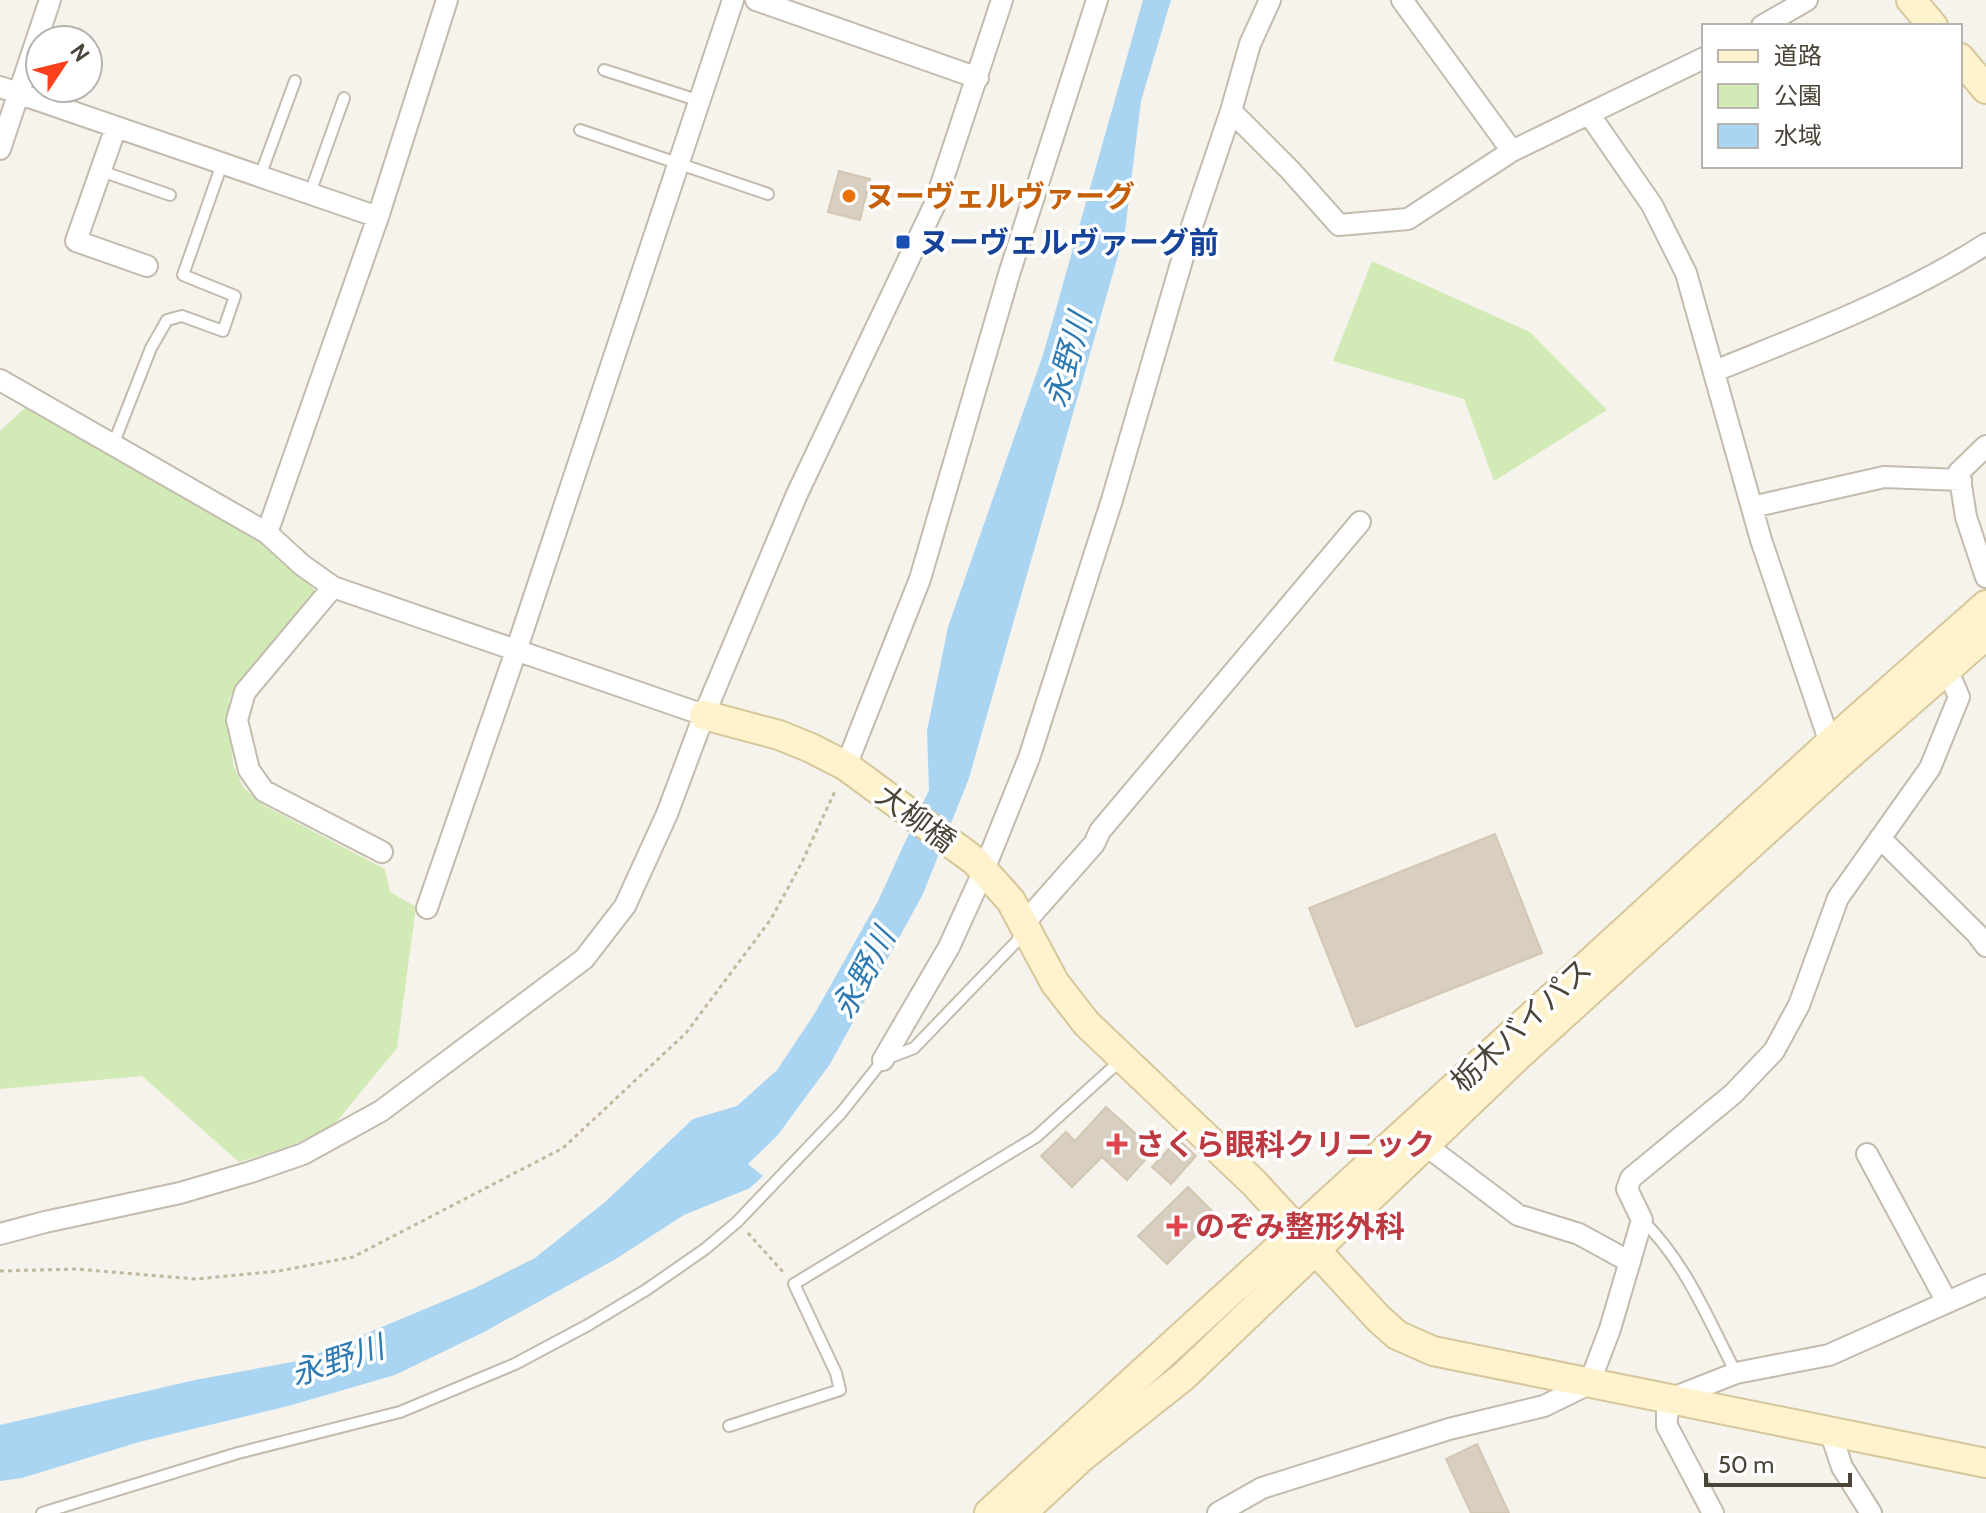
<svg xmlns="http://www.w3.org/2000/svg" width="1986" height="1513" font-family="Cabin,'Noto Sans JP',sans-serif">
<style>
.green{fill:#d2eab5}
.water{fill:#a9d4f2}
.building{fill:#d8cfc1;stroke:#d3c7b4;stroke-width:2}
.lines{fill:none;stroke-linecap:round;stroke-linejoin:round}
.lane-casing{stroke:#c2bbae;stroke-width:14}
.street-casing{stroke:#c2bbae;stroke-width:24}
.secondary-casing{stroke:#d6c79b;stroke-width:32}
.path{stroke:#c4b79f;stroke-width:3;stroke-dasharray:4 4;stroke-linecap:butt}
.lane{stroke:#fff;stroke-width:10}
.street{stroke:#fff;stroke-width:20}
.secondary{stroke:#fff3cd;stroke-width:28}
.food-dot{fill:#e8710a;stroke:#fff;stroke-width:3}
.transit-dot{fill:#1a4fb4;stroke:#fff;stroke-width:3}
.health-dot{fill:#e0444e;stroke:#fff;stroke-width:3}
.labels{text-anchor:middle;dominant-baseline:central;stroke-width:7;stroke-linejoin:round;paint-order:stroke}
.food-label{font-size:30px;font-weight:bold;fill:#c56008;stroke:#fff;text-anchor:start}
.transit-label{font-size:30px;font-weight:bold;fill:#164399;stroke:#fff;text-anchor:start}
.street-label{font-size:30px;fill:#4b4439;stroke:#fff}
.health-label{font-size:30px;font-weight:bold;fill:#be3a42;stroke:#fff;text-anchor:start}
.water-label{font-size:32px;font-style:italic;fill:#2e7ab2;stroke:#fff}
</style>
<rect width="100%" height="100%" fill="#f6f3ec"/>
<path class="green" d="M1372 261 1530 332 1607 410 1494 481 1464 399 1333 361Z
M28 405 264 543 316 591 229 699 233 764 243 787 263 805 385 869 390 892 416 907 397 1048 333 1126 288 1147 239 1162 142 1076 0 1089V431Z"/>
<path class="water" d="M1143 0H1171L1141 101 1125 231 969 778 923 894 830 1064 777 1136 748 1164 763 1176 750 1188 684 1215 614 1260 484 1332 395 1375 288 1406 139 1442 22 1478 0 1481V1425L195 1380 303 1360 475 1288 535 1258 605 1202 693 1119 737 1106 777 1070 815 1013 878 901 929 790 927 731 948 627 1043 355Z"/>
<path class="building" d="M839 171 870 179 860 220 828 212Z
M1495 834 1542 953 1356 1027 1309 908Z
M1106 1107 1154 1150 1127 1180 1102 1157 1072 1187 1041 1156 1066 1132 1075 1141Z
M1178 1139 1196 1156 1171 1184 1152 1167Z
M1188 1187 1216 1215 1167 1264 1138 1236Z
M1477 1444 1509 1513H1471L1446 1459Z"/>
<g class="lines">
<defs>
<path id="lane" d="M604 70 700 101
M580 130 768 194
M101 171 170 195
M260 176 295 81
M310 193 344 98
M113 445 151 348 167 320 182 316 223 331 235 296 183 275 222 164
M1642 1220C1685 1261 1709 1321 1736 1373
M729 1426 840 1390 836 1373 794 1284 1036 1137 1121 1060
M42 1513 238 1453 400 1412 515 1364 588 1325 646 1290 705 1249 737 1222 841 1113 883 1060 914 1048 1017 941 1021 932"/>
<path id="street" d="M756 0 978 78
M1402 0 1512 151
M1762 26 1807 0
M0 87 378 217
M1231 111 1290 170 1339 225 1408 219 1512 151 1704 58
M1589 114 1652 205 1686 273 1761 540 1830 743
M116 127 76 241 147 266
M0 149 50 0
M1715 371C1808 333 1902 298 1986 244
M0 380 267 533 302 565 333 587 704 715
M1986 446 1959 472 1966 517 1986 577
M1752 507 1884 477 1961 480
M267 533 378 217 447 0
M333 587 245 692 237 720 249 770 264 791 382 852
M846 766 920 579 1010 271 1097 0
M1880 838 1977 934 1986 946
M427 908 516 651 733 0
M1025 922 1094 844 1100 831 1360 522
M883 1060 949 947 984 870 1029 758 1112 500 1192 226 1231 111 1250 44 1270 0
M1424 1144 1518 1215 1579 1234 1630 1262
M1867 1154 1947 1302
M0 1234 45 1222 180 1193 251 1172 303 1154 381 1111 584 959 625 906 667 814 704 715 797 494 934 206 1002 0
M1830 1431 1842 1467 1871 1513
M1218 1513 1262 1488 1449 1429 1544 1406 1589 1384 1610 1329 1642 1220 1627 1189 1631 1178 1733 1094 1774 1051 1799 1005 1838 898 1930 768 1959 697 1947 669
M1713 1513 1667 1426V1411L1670 1399 1736 1373 1829 1355 1986 1285"/>
<path id="secondary" d="M1911 0 1933 26
M1960 58 1986 89
M704 715 779 735 811 748 846 766 975 861 1011 901 1055 983 1087 1024 1254 1183 1378 1318 1397 1335 1433 1351 1986 1463
M989 1513 1830 743 1986 605
M1022 1513 1082 1457 1184 1376 1517 1057 1838 765 1986 635"/>
</defs>
<use href="#lane" class="lane-casing"/>
<use href="#street" class="street-casing"/>
<use href="#secondary" class="secondary-casing"/>
<path class="path" d="M748 1233 783 1272
M0 1271 76 1269 196 1279 279 1271 353 1257 563 1148 686 1033 771 919 801 864 836 789"/>
<use href="#lane" class="lane"/>
<use href="#street" class="street"/>
<use href="#secondary" class="secondary"/>
</g>
<circle class="food-dot" cx="849" cy="196" r="8"/>
<rect class="transit-dot" x="895" y="234" width="16" height="16" rx="4"/>
<g class="health-dot">
<path d="M1113 1132h8v8h8v8h-8v8h-8v-8h-8v-8h8z"/>
<path d="M1173 1214h8v8h8v8h-8v8h-8v-8h-8v-8h8z"/>
</g>
<g class="labels">
<g class="food-label">
<text x="865" y="196">ヌーヴェルヴァーグ</text>
</g>
<g class="transit-label">
<text x="919" y="242">ヌーヴェルヴァーグ前</text>
</g>
<g class="street-label">
<text transform="translate(916 818) rotate(37)">大柳橋</text>
<text transform="translate(1521 1025) rotate(-43)">栃木バイパス</text>
</g>
<g class="health-label">
<text x="1135" y="1144">さくら眼科クリニック</text>
<text x="1195" y="1226">のぞみ整形外科</text>
</g>
<g class="water-label">
<text transform="translate(1067 360) rotate(-74)">永野川</text>
<text transform="translate(863 973) rotate(-62)">永野川</text>
<text transform="translate(337 1360) rotate(-18)">永野川</text>
</g>
</g>
<rect x="1702" y="24" width="260" height="144" fill="#ffffff" stroke="#b7b4b0" stroke-width="2"/>
<rect x="1718" y="50" width="40" height="12" fill="#fff3cd" stroke="#b7b4b0" stroke-width="2"/>
<text x="1774" y="64" font-size="24" fill="#4b4439">道路</text>
<rect x="1718" y="84" width="40" height="24" fill="#d2eab5" stroke="#b7b4b0" stroke-width="2"/>
<text x="1774" y="104" font-size="24" fill="#4b4439">公園</text>
<rect x="1718" y="124" width="40" height="24" fill="#a9d4f2" stroke="#b7b4b0" stroke-width="2"/>
<text x="1774" y="144" font-size="24" fill="#4b4439">水域</text>
<g transform="translate(64 64) rotate(55)"><circle r="38" fill="#ffffff" stroke="#b7b4b0" stroke-width="2"/>
<path d="M0-6L14 30L0 20L-14 30Z" fill="#fc3f1d"/>
<text y="-12" font-size="22" font-weight="bold" text-anchor="middle" fill="#4b4439">N</text>
</g>
<path d="M1706 1473v12h144v-12" fill="none" stroke="#4b4439" stroke-width="4"/>
<text x="1718" y="1473" font-size="24" fill="#4b4439" stroke="#ffffff" stroke-width="6" paint-order="stroke">50 m</text>
</svg>
